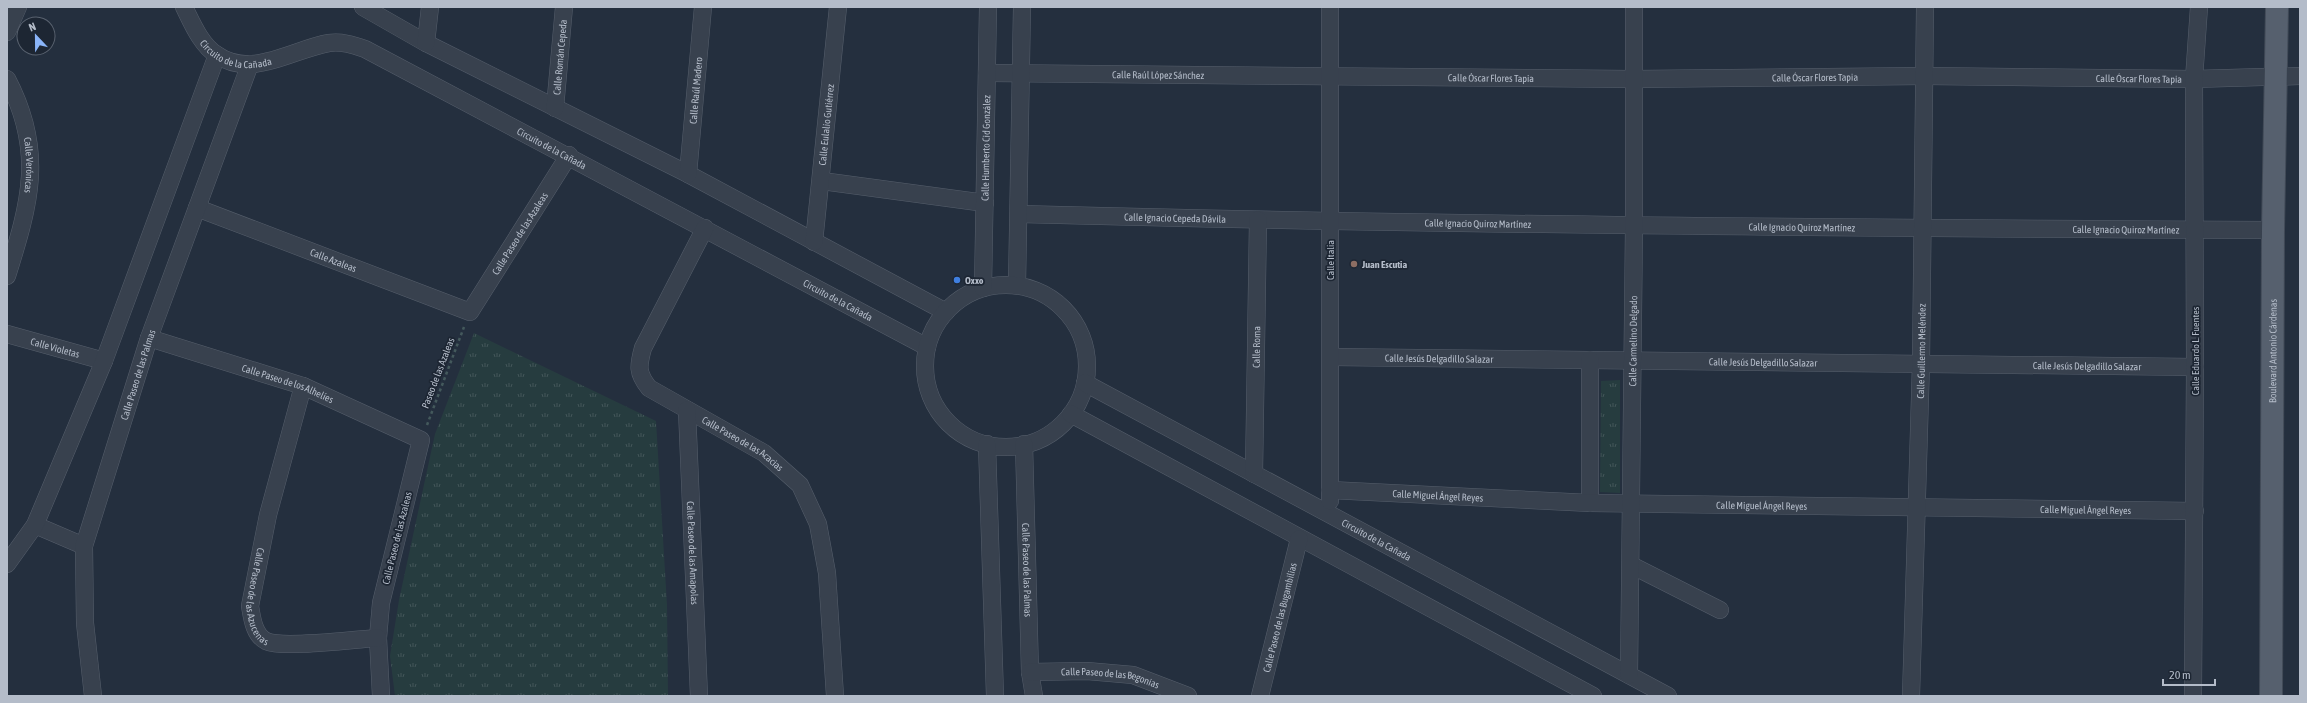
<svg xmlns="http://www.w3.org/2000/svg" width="2307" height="703" font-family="'Asap Condensed',sans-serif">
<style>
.park{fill:url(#park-tufts)}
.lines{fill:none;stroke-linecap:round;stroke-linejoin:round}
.minor-casing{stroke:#565f6c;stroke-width:18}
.major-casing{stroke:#414a57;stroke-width:24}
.path{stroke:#44595c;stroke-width:2.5;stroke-dasharray:3 3;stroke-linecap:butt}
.minor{stroke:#38414e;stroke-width:17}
.major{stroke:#56606e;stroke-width:22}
.education-dot{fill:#8d6e63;stroke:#1d2633;stroke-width:1.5}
.shop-dot{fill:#3f7fe0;stroke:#1d2633;stroke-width:1.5}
.labels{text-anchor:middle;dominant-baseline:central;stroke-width:3.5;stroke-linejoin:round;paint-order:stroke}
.street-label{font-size:10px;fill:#b4bcc9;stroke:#1d2633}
.poi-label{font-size:10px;font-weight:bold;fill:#b4bcc9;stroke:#1d2633;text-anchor:start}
</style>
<defs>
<pattern id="park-tufts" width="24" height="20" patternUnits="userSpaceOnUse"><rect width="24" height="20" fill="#263c3f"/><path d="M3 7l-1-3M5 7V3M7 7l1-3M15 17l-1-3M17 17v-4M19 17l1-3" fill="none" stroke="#435659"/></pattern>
</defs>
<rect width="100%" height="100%" fill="#242f3e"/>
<path class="park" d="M474 333 656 421 667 605 668 696H395L390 656 399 600 435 434Z
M1620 380V493L1600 492 1601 381Z"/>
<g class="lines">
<defs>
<g id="minor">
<path id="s1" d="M184 7C192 23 201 45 217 55 252 79 293 49 329 43 341 41 353 45 365 49L927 347"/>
<path d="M363 7 426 43 688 174 946 312"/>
<path d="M7 32 18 7"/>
<path d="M426 43 430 7"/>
<path id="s2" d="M987 73 1633 79 1925 76 2194 79 2300 76"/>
<path id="s3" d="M7 79C45 151 30 203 7 276"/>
<path id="s4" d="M555 108 564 7"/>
<path id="s5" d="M688 174 703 7"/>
<path d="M822 181 985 203"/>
<path id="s6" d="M197 208 470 312 569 155"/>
<path id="s7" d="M1019 214C1437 225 1855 228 2273 230"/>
<path id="s8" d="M705 228 643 348C638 366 637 373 649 388L764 453 800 485 818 524 827 573 835 696"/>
<path id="s9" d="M814 242 838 7"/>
<path d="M1017 285 1022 7"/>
<circle cx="1006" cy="366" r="81"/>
<path id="s10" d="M983 288 988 7"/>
<path id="s11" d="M7 334 104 361"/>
<path id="s12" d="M149 338 303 386 421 440 381 603 378 638 381 696"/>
<path id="s13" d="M1331 357 2195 367"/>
<path d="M1590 360V503"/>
<path id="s14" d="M1085 383 1668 696"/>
<path id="s15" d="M303 386 268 515 250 606C252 618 254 635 266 641 283 649 356 639 378 638"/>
<path id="s16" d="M687 410 699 696"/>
<path d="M1071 414 1593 696"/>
<path d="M987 444 995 696"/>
<path id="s17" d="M1024 444 1030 672 1034 696"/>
<path id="s18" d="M1254 474 1258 220"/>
<path id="s19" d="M1330 490 1590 503 2195 511"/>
<path d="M1330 501V7"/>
<path d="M35 525 84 546"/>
<path d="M7 564 35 525 104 361 217 55"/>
<path d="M1631 565 1720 610"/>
<path id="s20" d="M1030 672 1087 671 1133 675 1188 696"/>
<path id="s21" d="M1629 675 1634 226V7"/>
<path id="s22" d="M93 696 85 623 84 546 149 338 250 64"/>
<path id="s23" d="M1260 696 1299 539"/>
<path id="s24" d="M1911 696 1921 363 1925 7"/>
<path d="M2193 696 2195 367 2194 79 2199 7"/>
</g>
<g id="major">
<path id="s25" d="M2271 696 2273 230 2277 7"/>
</g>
</defs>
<use href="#minor" class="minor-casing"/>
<use href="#major" class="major-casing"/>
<path class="path" d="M427 425 464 327"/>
<use href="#minor" class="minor"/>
<use href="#major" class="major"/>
</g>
<circle class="education-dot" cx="1354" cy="264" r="4"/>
<circle class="shop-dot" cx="957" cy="280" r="4"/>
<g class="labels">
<g class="street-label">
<text stroke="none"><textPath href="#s1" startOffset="77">Circuito de la Cañada</textPath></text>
<text stroke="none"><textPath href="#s4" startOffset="51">Calle Román Cepeda</textPath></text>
<text stroke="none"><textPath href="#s2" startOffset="171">Calle Raúl López Sánchez</textPath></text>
<text stroke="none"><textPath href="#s2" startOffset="828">Calle Óscar Flores Tapia</textPath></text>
<text stroke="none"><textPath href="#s2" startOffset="504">Calle Óscar Flores Tapia</textPath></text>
<text stroke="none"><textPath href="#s2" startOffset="1152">Calle Óscar Flores Tapia</textPath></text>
<text stroke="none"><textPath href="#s5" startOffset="84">Calle Raúl Madero</textPath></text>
<text stroke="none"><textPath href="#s9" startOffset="118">Calle Eulalio Gutiérrez</textPath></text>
<text stroke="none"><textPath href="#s1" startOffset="424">Circuito de la Cañada</textPath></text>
<text stroke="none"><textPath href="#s10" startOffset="140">Calle Humberto Cid González</textPath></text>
<text stroke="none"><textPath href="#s3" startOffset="90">Calle Verónicas</textPath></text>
<text stroke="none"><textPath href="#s7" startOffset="156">Calle Ignacio Cepeda Dávila</textPath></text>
<text stroke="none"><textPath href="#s7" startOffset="459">Calle Ignacio Quiroz Martínez</textPath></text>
<text stroke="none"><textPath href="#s7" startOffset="783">Calle Ignacio Quiroz Martínez</textPath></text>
<text stroke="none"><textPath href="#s7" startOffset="1107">Calle Ignacio Quiroz Martínez</textPath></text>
<text stroke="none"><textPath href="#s6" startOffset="385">Calle Paseo de las Azaleas</textPath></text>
<text stroke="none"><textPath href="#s6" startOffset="146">Calle Azaleas</textPath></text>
<text transform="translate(1330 260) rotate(-90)">Calle Italia</text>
<text stroke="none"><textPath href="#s1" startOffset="748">Circuito de la Cañada</textPath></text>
<text stroke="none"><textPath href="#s21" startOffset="334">Calle Carmelino Delgado</textPath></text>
<text stroke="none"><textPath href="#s18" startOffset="127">Calle Roma</textPath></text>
<text stroke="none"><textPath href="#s11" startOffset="50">Calle Violetas</textPath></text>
<text transform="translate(2195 351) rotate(-90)">Calle Eduardo L. Fuentes</text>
<text stroke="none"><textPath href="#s25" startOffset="345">Boulevard Antonio Cárdenas</textPath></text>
<text stroke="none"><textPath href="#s24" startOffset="345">Calle Guillermo Meléndez</textPath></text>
<text stroke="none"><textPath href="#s13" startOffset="108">Calle Jesús Delgadillo Salazar</textPath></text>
<text stroke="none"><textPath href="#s13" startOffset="432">Calle Jesús Delgadillo Salazar</textPath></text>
<text stroke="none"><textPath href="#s13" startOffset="756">Calle Jesús Delgadillo Salazar</textPath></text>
<text transform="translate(438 373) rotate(-69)">Paseo de las Azaleas</text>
<text stroke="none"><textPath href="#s22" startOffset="330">Calle Paseo de las Palmas</textPath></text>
<text stroke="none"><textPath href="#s12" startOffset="146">Calle Paseo de los Alhelíes</textPath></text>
<text stroke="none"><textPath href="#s8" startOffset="287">Calle Paseo de las Acacias</textPath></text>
<text stroke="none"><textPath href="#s19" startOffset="108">Calle Miguel Ángel Reyes</textPath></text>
<text stroke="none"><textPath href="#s19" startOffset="432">Calle Miguel Ángel Reyes</textPath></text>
<text stroke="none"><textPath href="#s19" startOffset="756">Calle Miguel Ángel Reyes</textPath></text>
<text transform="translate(397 538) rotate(-76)">Calle Paseo de las Azaleas</text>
<text stroke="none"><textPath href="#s14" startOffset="331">Circuito de la Cañada</textPath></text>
<text stroke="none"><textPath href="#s16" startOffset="143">Calle Paseo de las Amapolas</textPath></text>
<text stroke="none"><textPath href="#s17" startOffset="126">Calle Paseo de las Palmas</textPath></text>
<text stroke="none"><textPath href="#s15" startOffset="218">Calle Paseo de las Azucenas</textPath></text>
<text stroke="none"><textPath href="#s23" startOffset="81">Calle Paseo de las Bugambilias</textPath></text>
<text stroke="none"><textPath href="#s20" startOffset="81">Calle Paseo de las Begonias</textPath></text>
</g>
<g class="poi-label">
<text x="1362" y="264">Juan Escutia</text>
<text x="965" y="280">Oxxo</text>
</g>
</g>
<rect width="2307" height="703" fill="none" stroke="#b4bcc9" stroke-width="16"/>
<g transform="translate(36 36) rotate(338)"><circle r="19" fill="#1d2633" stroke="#59626f"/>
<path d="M0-3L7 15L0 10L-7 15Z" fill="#8ab4f8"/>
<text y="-6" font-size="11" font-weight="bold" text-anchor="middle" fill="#b4bcc9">N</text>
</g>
<path d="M2163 679v6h52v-6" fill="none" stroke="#b4bcc9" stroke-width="2"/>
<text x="2169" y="679" font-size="12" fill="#b4bcc9" stroke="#1d2633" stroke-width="3" paint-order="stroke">20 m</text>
</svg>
